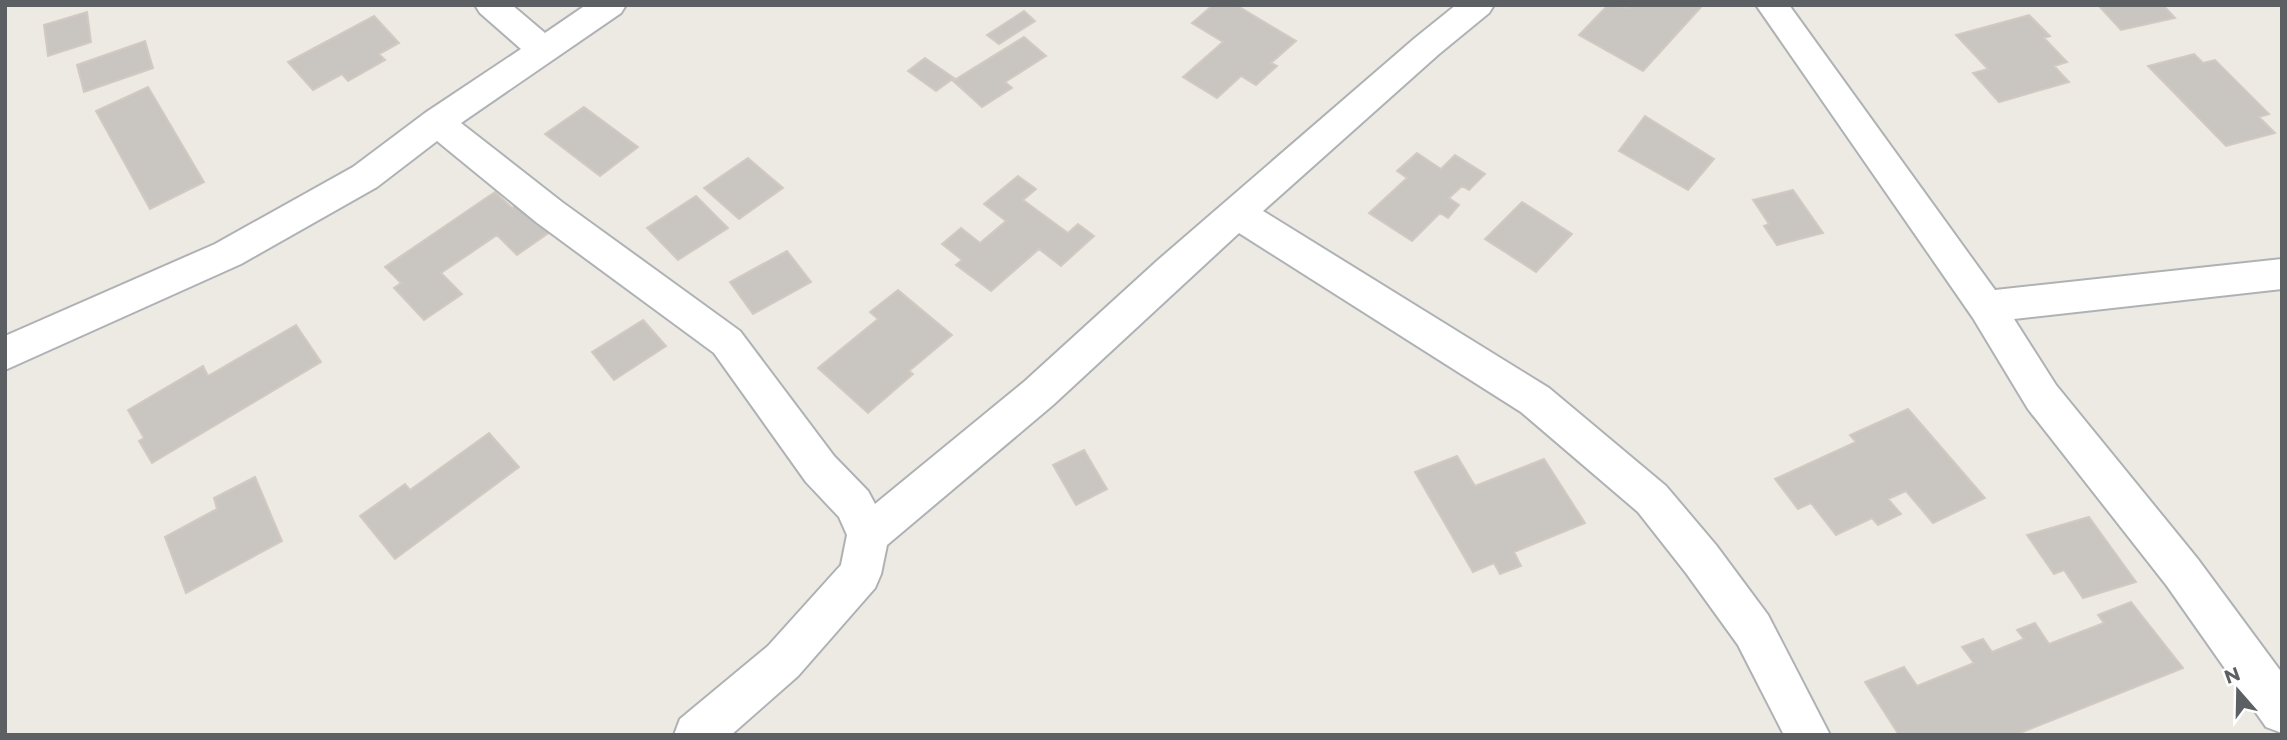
<svg xmlns="http://www.w3.org/2000/svg" width="2287" height="740" font-family="Montserrat,sans-serif">
<style>
.building{fill:#c9c5c0;stroke:#d2cac2;stroke-width:2}
.lines{fill:none;stroke-linecap:round;stroke-linejoin:round}
.minor-casing{stroke:#afb2b5;stroke-width:4}
.minor{fill:#fff;fill-rule:evenodd}
</style>
<rect width="100%" height="100%" fill="#edeae4"/>
<path class="building" d="M1213 5H1236L1296 41 1271 63 1277 66 1256 85 1241 76 1217 98 1183 77 1223 42 1192 23Z
M1608 5 1628 8 1631 5 1702 6 1643 71 1579 35Z
M2091 5H2163L2175 18 2121 30 2099 6Z
M1024 11 1035 21 999 44 987 35Z
M87 12 91 42 48 56 44 25Z
M2029 15 2050 36 2044 38 2067 62 2054 66 2069 82 1999 102 1973 73 1988 69 1956 35Z
M374 16 399 43 379 54 385 60 348 81 342 74 313 90 288 62Z
M1024 37 1046 56 1005 82 1012 88 982 107 953 81Z
M145 41 153 68 84 92 77 65Z
M2194 54 2203 63 2215 60 2269 114 2259 117 2275 133 2226 146 2148 66Z
M925 58 954 78 936 91 908 71Z
M148 87 204 182 150 209 96 111Z
M584 107 638 147 600 176 545 134Z
M1645 116 1714 159 1688 190 1619 151Z
M1417 153 1441 169 1455 155 1485 174 1469 190 1462 186 1449 198 1459 205 1448 218 1440 213 1412 241 1369 213 1407 178 1397 171Z
M748 158 783 188 739 219 704 188Z
M1018 176 1036 189 1023 200 1068 233 1078 224 1094 236 1061 266 1039 249 991 291 956 265 962 260 942 244 961 228 980 243 1006 221 984 204Z
M1793 190 1823 233 1777 245 1764 226 1769 224 1753 200Z
M495 192 512 208 522 201 553 230 517 255 497 235 441 273 462 294 424 320 394 288 401 283 385 267Z
M696 196 728 228 678 260 647 228Z
M1522 202 1572 234 1536 272 1485 239Z
M787 251 811 282 753 314 730 282Z
M898 290 952 335 909 371 913 374 868 413 818 368 878 319 870 312Z
M643 320 666 346 614 380 592 352Z
M296 325 321 362 152 463 139 441 144 438 128 410 203 366 208 376Z
M1908 409 1985 498 1933 523 1906 491 1888 499 1901 514 1878 525 1872 518 1836 535 1811 503 1798 509 1775 479 1856 442 1850 435Z
M489 433 519 467 395 559 360 516 405 484 410 490Z
M1084 450 1107 489 1076 505 1053 465Z
M1457 456 1475 486 1544 459 1585 523 1514 552 1521 566 1500 574 1494 563 1473 572 1415 472Z
M255 477 282 541 186 593 165 537 217 509 214 498Z
M2089 517 2136 582 2083 598 2064 570 2054 574 2027 535Z
M2131 602 2183 668 2015 735H1899L1865 682 1904 667 1917 686 1974 663 1962 647 1983 639 1992 652 2024 639 2017 630 2035 623 2049 644 2104 623 2098 615Z"/>
<g class="lines">
<defs>
<path id="minor" d="M475 5H512L545 33 586 5H626L621 13 461 123 562 202 740 331 834 456 868 491 875 504 1025 381 1158 260 1415 38 1456 5H1494L1489 13 1439 54 1263 211 1549 388 1666 486 1716 545 1768 615 1830 735H1784L1738 645 1686 573 1638 512 1521 412 1239 233 1053 405 887 545 881 574 875 588 798 676 731 735H674L680 719 768 646 841 565 847 535 839 517 806 482 714 353 536 222 437 141 377 187 241 264 5 370V336L215 244 353 167 425 113 521 49 480 13Z
M1756 5H1789L1995 290 2282 259V289L2014 319 2056 385 2197 558 2282 673V733L2266 727 2167 586 2028 409 1973 318Z"/>
</defs>
<use href="#minor" class="minor-casing"/>
<use href="#minor" class="minor"/>
</g>
<rect width="2287" height="740" fill="none" stroke="#5c6063" stroke-width="14"/>
<g transform="translate(2238 691) rotate(340)" stroke="#ffffff" stroke-width="5" paint-order="stroke">
<path d="M0-5L12 26L0 18L-12 26Z" fill="#5c6063"/>
<text y="-10" font-size="19" font-weight="bold" text-anchor="middle" fill="#5c6063">N</text>
</g>
</svg>
